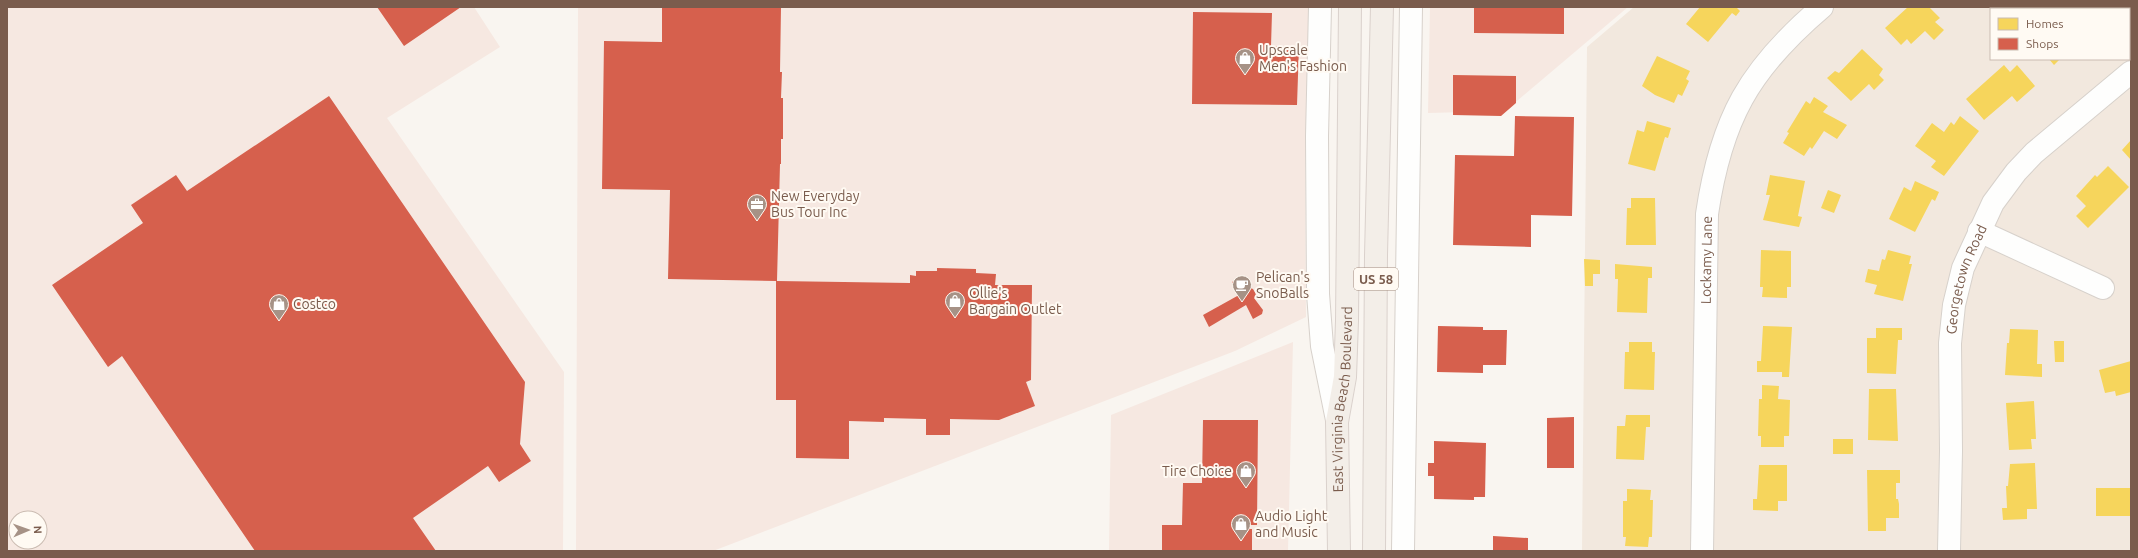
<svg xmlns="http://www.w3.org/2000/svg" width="2138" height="558" font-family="Ubuntu,sans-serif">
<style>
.residential{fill:#f2e8de;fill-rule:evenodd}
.commercial{fill:#f6e8e1;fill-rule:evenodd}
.homes{fill:#f6d55c}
.shops{fill:#d6604d}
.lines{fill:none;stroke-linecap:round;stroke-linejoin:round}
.minor-casing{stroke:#d7d1cb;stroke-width:24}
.primary-casing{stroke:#dad1cc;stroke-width:24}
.minor{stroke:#fefefd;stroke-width:22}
.primary{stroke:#f3eee8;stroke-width:22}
.labels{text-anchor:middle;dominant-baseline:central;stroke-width:4;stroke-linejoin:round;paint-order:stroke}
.shield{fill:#fffaf3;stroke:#a28b7f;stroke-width:1}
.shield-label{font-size:13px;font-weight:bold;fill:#7a5c4d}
.poi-label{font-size:14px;fill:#7a5c4d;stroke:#fffaf3;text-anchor:start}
.street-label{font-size:14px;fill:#7a5c4d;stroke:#fffaf3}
</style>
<rect width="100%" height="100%" fill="#f9f5f0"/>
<path class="residential" d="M1634 7H2131V551H1582L1587 47ZM1991 9H2129V59H1991Z"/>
<path class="commercial" d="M7 7H474L500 47 387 118 564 372 563 551H7ZM16 518H40V542H16Z
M578 7H1308V116L1305 167 1306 317 1235 351 713 551H576Z
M1430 7H1628L1505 111 1428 113Z
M1293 342 1288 551H1109L1111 415Z"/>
<path class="homes" d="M1700 7H1736L1740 11 1736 16 1732 13 1708 42 1686 24Z
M1908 7H1929L1940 18 1935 22 1944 30 1934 40 1925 31 1911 44 1907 39 1901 45 1885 28Z
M2104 7H2118L2115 9H2105Z
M1862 49 1883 69 1879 75 1884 80 1874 90 1869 84 1851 101 1827 78 1835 71 1839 73Z
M1657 56 1690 71 1686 79 1689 81 1682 96 1678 94 1674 103 1655 95 1642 86Z
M2049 59H2060L2054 65Z
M2004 65 2010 72 2017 65 2035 86 2017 102 2012 96 1984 120 1966 99Z
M1814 97 1828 106 1823 112 1847 125 1837 139 1824 131 1812 149 1810 147 1804 156 1783 143 1789 133 1787 132 1806 101 1810 104Z
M1960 116 1979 131 1944 176 1931 167 1936 161 1915 146 1932 123 1944 132 1951 122 1954 125Z
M1647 121 1671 128 1668 138 1665 137 1655 171 1628 164 1637 130 1644 132Z
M2131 140V160L2122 150Z
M2108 166 2129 187 2088 228 2076 216 2086 206 2076 196 2095 175 2097 177Z
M1770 175 1805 181 1798 216 1802 217 1799 227 1763 220 1770 195H1766Z
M1915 181 1939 192 1935 201 1932 199 1915 232 1889 219 1904 187 1911 191Z
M1828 190 1841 195 1834 213 1821 208Z
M1631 198H1655L1656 245H1626L1627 208H1631Z
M1761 250 1791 251V287H1787V298L1762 297 1763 287H1760Z
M1888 250 1911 256 1909 264H1912L1903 301 1874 294 1877 285 1865 282 1868 269 1879 271 1882 259 1885 260Z
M1584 259 1600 260V274H1593V286H1585Z
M1615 264 1652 267V278H1648L1647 313 1617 312 1618 279H1615Z
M1763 326 1792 327 1789 377H1782V372H1757V361H1761Z
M1876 328H1902V340H1898L1896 374 1867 373V338H1876Z
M2010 329 2038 330 2037 364H2042V377L2005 375 2007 343H2009Z
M2054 341H2064V362H2055Z
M1629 342H1652V352H1655L1654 390 1624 389 1625 352H1629Z
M2131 361V392L2116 396 2115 391 2105 393 2099 370Z
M1762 385 1779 386 1778 399 1790 400 1789 436H1784V447H1761V436H1758L1759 399H1762Z
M1869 389H1896L1898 441 1868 440Z
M2034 401 2036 439H2031L2032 449 2009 450 2006 403Z
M1626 415H1650V427H1646L1644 460 1616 459 1617 426H1625Z
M1833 439H1853V454H1833Z
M2035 463 2037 509H2027V519L2003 520 2002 508H2007L2006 486H2008L2010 464Z
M1759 465H1787V501H1778V511L1753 510V499H1757Z
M1867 470H1900V483H1896V499H1898L1899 504V518H1886V531H1868Z
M2096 488H2131V516H2096Z
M1627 489 1651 490 1650 500H1653L1652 537H1649L1648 547 1625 546 1626 537H1623V501H1627Z"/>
<path class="shops" d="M377 7H461L404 46Z
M662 7H781L780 72H782L781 98H783V139H781V164H780L777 281 910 283V275L916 276V271H937V268L976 269V273L996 274 995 285H1032L1031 380 1026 382 1035 406 999 420 950 419V435H926V419L884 418V422L849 421V459L796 458V400H776V281L668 279 670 190 602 189 604 41 662 42Z
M1474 7H1564V34L1474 33Z
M1193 12 1272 13 1271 46H1299L1297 105 1192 104Z
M1453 75 1516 76V103L1501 116 1453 115Z
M329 96 525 382 520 444 531 461 499 482 488 466 413 518 436 551H255L122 356 108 367 52 285 143 223 131 205 176 175 187 191Z
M1515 116 1574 117 1572 216 1531 215V247L1453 245 1455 155 1514 156Z
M1241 276 1248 287 1253 289 1257 296 1254 298 1263 310 1262 314 1253 319 1246 305 1209 327 1203 315 1239 295 1232 282Z
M1438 326 1483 327V330H1507L1506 365H1483V373L1437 372Z
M1574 417V468H1547V418Z
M1203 420H1258L1257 525H1250V529H1252V551H1162V525H1182L1183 483H1202Z
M1434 441 1486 443 1485 497H1474V500L1434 499V476H1428V463H1434Z
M1493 536 1528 538V551H1493Z"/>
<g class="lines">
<defs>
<g id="minor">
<path d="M1320 7 1317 136 1318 294 1322 346 1337 420"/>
<path d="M1979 231 2103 288"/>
<path d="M1403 551 1411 7"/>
<path id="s1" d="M1702 551 1707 214C1721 119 1749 69 1822 7"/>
<path id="s2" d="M1949 551 1951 451 1950 343 1954 305 1963 268 1993 203 2016 172 2034 153 2131 72"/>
</g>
<g id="primary">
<path id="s3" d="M1339 551 1337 422 1345 377 1347 321 1350 7"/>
<path d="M1374 551 1376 255 1382 7"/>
</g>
</defs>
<use href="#minor" class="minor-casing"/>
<use href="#primary" class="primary-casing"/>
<use href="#minor" class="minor"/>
<use href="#primary" class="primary"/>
</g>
<defs>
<symbol id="shop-pin" viewBox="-11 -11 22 30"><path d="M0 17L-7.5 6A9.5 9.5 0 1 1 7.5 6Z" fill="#a69286" stroke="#fffaf3"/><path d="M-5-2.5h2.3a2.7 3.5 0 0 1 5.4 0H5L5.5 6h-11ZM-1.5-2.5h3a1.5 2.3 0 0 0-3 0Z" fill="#fff"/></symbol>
<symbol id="office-pin" viewBox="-11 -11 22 30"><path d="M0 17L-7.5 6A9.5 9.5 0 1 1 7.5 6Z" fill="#a69286" stroke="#fffaf3"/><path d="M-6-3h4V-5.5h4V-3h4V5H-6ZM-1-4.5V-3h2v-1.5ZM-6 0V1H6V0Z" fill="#fff"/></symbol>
<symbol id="cafe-pin" viewBox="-11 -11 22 30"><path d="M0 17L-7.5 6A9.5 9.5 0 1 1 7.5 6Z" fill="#a69286" stroke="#fffaf3"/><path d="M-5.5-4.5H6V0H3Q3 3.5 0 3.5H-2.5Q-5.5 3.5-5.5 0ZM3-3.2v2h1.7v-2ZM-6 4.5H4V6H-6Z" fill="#fff"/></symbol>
</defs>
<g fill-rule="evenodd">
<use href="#shop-pin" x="1234" y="47" width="22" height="30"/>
<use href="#office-pin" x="746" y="193" width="22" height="30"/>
<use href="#cafe-pin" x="1231" y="274" width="22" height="30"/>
<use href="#shop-pin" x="944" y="290" width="22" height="30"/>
<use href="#shop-pin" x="268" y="293" width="22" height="30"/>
<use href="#shop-pin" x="1235" y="460" width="22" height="30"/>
<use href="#shop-pin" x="1230" y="513" width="22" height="30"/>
</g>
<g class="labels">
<rect class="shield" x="1354" y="268" width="44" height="22" rx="3"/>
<g class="shield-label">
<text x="1376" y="279">US 58</text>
</g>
<g class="poi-label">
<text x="1259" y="50">Upscale<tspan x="1259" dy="16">Men's Fashion</tspan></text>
<text x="771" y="196">New Everyday<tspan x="771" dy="16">Bus Tour Inc</tspan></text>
<text x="1256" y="277">Pelican's<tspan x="1256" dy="16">SnoBalls</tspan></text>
<text x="969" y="293">Ollie's<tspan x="969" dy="16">Bargain Outlet</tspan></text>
<text x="293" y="304">Costco</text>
<text x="1232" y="471" text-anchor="end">Tire Choice</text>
<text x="1255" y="516">Audio Light<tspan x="1255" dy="16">and Music</tspan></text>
</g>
<g class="street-label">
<text stroke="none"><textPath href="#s1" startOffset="291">Lockamy Lane</textPath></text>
<text stroke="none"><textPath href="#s2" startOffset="274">Georgetown Road</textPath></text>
<text stroke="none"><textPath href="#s3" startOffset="152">East Virginia Beach Boulevard</textPath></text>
</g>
</g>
<rect width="2138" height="558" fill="none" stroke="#7a5c4d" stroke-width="16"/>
<rect x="1990" y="8" width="140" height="52" fill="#fffaf3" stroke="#cabbb1"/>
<rect x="1998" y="18" width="20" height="12" fill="#f6d55c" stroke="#cabbb1"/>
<text x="2026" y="28" font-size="12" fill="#7a5c4d">Homes</text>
<rect x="1998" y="38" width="20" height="12" fill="#d6604d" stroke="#cabbb1"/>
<text x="2026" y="48" font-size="12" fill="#7a5c4d">Shops</text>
<g transform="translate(28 530) rotate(88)"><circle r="19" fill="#fffaf3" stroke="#cabbb1"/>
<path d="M0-3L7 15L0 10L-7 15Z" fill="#a69286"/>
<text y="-6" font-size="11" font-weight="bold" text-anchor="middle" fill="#7a5c4d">N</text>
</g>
</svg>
